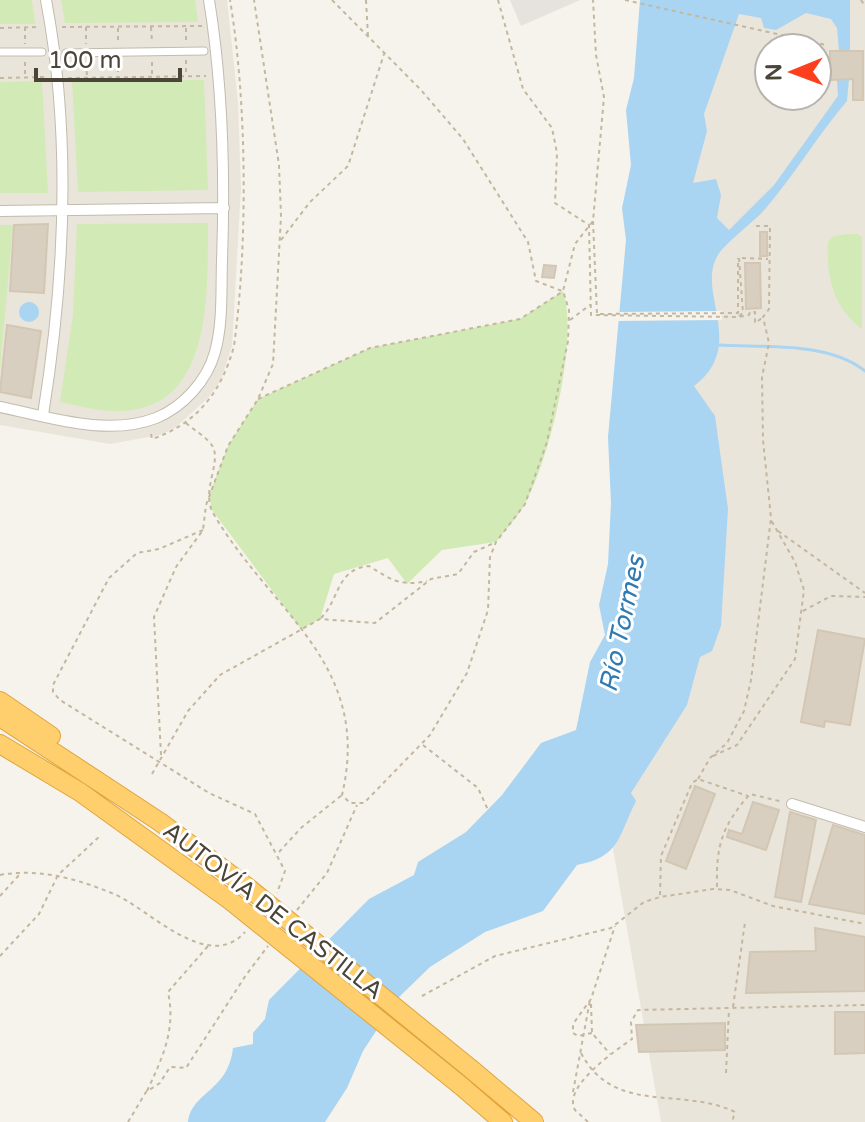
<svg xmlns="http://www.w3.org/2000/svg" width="865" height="1122" font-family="'Varela Round',sans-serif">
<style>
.residential{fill:#eae5da;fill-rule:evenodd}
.industrial{fill:#e6e2dd}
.green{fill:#d2eab5}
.water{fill:#a9d4f2}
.pier{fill:#f6f3ec}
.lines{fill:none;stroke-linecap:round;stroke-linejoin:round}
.stream{stroke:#a9d4f2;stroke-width:3}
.building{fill:#d8cfc1;stroke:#d3c7b4;stroke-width:2}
.pedestrian-casing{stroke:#c2bbae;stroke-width:9}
.minor-casing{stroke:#c2bbae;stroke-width:12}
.motorway-casing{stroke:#e0a43c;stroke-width:20}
.path{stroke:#c4b79f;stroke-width:2;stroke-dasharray:4 4;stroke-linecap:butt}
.pedestrian{stroke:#fff;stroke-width:7}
.minor{stroke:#fff;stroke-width:10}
.motorway{stroke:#ffcf6e;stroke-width:18}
.motorway-bridge-casing{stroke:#e0a43c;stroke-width:20;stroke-linecap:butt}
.motorway-bridge{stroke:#ffcf6e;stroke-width:18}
.labels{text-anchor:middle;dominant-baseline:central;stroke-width:6;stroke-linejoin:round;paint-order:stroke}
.street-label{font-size:24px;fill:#4b4439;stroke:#fff}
.water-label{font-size:26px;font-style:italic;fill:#2e7ab2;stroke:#fff}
</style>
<rect width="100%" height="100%" fill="#f6f3ec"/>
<path class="residential" d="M0 0H227L238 102 241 188 232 346 221 380 208 398 175 428 160 435 110 444 0 425Z
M725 0H865V1122H661L607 815 698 58ZM769 48H817V96H769Z"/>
<path class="industrial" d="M510 0H580L521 26Z"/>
<path class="green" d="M0 0H32L35 24H0Z
M61 0H195L198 22 65 23Z
M204 80 208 190 78 192 72 81Z
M42 81 48 193H0V82Z
M208 223C207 291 215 414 114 411 96 411 77 405 60 402L73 315 77 224Z
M0 225H13L0 371Z
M847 234H858L862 237V329C833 307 826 276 828 242L834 236Z
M563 291C579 340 550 456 526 502 518 517 506 529 496 542L442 550 407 584 388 558 334 574 320 619 301 629 212 510 209 495 228 446 258 399 370 348 520 319Z"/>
<path class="water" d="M640 0H850V51H839L837 28 831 19 806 13 776 30 764 28 761 18 739 14 704 114 707 131 693 183 716 179 721 195 717 218 729 230 774 185 838 96 837 80 849 79 847 101C818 135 795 174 766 208 754 222 726 242 718 255 695 292 748 345 694 386L715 416 728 509 721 626 712 651 700 657 687 705 631 793 636 801C618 837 620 857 577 865L543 911 485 932 430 967 397 999 363 1051 347 1088 325 1122H188C192 1091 228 1092 233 1048L253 1044V1033L265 1019 269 1000 369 899 414 875 418 862 466 832 502 795 541 743 576 730 590 662 605 635 599 605 608 564 611 503 608 437 626 240 622 208 631 165 626 110 634 78Z
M19 312a10 10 0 1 1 20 0a10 10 0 1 1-20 0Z"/>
<path class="pier" d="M721 311 722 320 614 321 615 312Z"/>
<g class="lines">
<path class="stream" d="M718 345C763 348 828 341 865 371"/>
</g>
<path class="building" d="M830 51H863V100H853V79L830 80Z
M48 224 44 293 10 291 14 225Z
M760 232H767V256H760Z
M745 263H760L761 308 746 309Z
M544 265 556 266 554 278 542 277Z
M7 325 41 331 31 398 0 392Z
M818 630 865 639 850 725 825 721 824 727 801 722Z
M695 786 715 794 686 869 666 861Z
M753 802 779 810 766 850 727 837 729 830 742 834Z
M790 812 816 820 801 902 775 897Z
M833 825 865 835V914L809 904Z
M815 928 865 937V991L746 993 750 952 816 951Z
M835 1012H865V1053L835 1054Z
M725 1023V1050L639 1052 636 1025Z"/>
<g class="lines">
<defs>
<path id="pedestrian" d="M0 52H42
M66 53 204 51"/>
<path id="minor" d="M0 211 224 208
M0 407C49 417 107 437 156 418 183 407 207 381 215 352 223 323 221 291 222 261 225 175 223 86 209 0
M43 415C65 278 72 137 46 0
M792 804 865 827"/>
<path id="motorway" d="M0 701 51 736
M0 717 160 822 246 886
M0 744 80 792 231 901
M471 1069 534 1122
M460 1085 503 1122"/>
</defs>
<use href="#pedestrian" class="pedestrian-casing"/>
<use href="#minor" class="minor-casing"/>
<use href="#motorway" class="motorway-casing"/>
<path class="path" d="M332 0 421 90 463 139 528 242 536 281 562 291
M366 0 368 36
M498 0 523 89 552 128 557 153 555 203 589 225 591 315 738 317 749 315 750 312H755V323L762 318
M625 0 826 45
M861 0 865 6
M25 27V44
M62 27 202 26
M86 27V44
M151 27 152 43
M0 28 39 27
M118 28V42
M186 28V41
M118 60V77
M186 60V76
M25 62V77
M152 62V75
M86 63 87 76
M0 78 45 77
M68 78 206 76
M593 221 597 314 738 313V258
M281 240 310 202 348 166 384 54
M742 258 768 259
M739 316 743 313 739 258
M570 320 590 305
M258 399 370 348 520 319 562 292
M186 423C194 430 208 438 213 447 221 464 201 491 213 513 271 613 373 663 342 795L350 803H364L430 735 467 673 488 610 490 557 496 542 525 504 547 442 568 341 569 310 563 291 575 244 593 221 604 97 596 55 593 0
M151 434 152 439C197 424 222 391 234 346 248 244 247 101 230 0
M203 530 159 549 137 553 109 578 53 685V692L60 700 209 793 255 814 285 871 277 893
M778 531 865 593
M803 611 831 596 865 597
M321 618C340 599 336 569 369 566 390 579 400 587 427 581
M423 745 478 788 488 810
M161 755 154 617 176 567 203 530 206 505 228 446 258 399 273 364 281 216 279 165 254 0
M713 756 737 745 795 659 804 590 795 562 771 520
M152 774 188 711 220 675 320 619 375 623 431 579 458 574 474 552 494 543
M698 779 710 758 727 743 744 711 751 680 771 518 763 440 762 377 769 343 763 317 769 309 770 226H755
M279 852 301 828 342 795
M0 875C39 868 78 879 114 894 148 908 208 974 245 932
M717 887C716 845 722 826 750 794L783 802
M660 895 661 856 692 783 698 779 748 796
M0 896 20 874
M297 910 327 873 357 805
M0 956 39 914 58 875 100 836
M422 996 495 956 611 928 644 902 660 897 713 889 730 890 773 906 865 924
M591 1004 592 1033 610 1054
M733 1007 745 922
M592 1033 578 1036 573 1033V1024L591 999 615 926
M581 1053C614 1116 681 1086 735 1112L732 1122
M726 1073 729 1009
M147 1091C163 1057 176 1029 168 992L208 946
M573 1092 590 1000
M128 1122 146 1092 160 1083 170 1067 186 1068 246 975 268 946
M588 1122 575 1110C562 1087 615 1051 632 1039L631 1022 638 1010 865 1005"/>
<use href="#pedestrian" class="pedestrian"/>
<use href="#minor" class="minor"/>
<use href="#motorway" class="motorway"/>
<defs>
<path id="motorway-bridge" d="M246 886 471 1069
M231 901 460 1085"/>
</defs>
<use href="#motorway-bridge" class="motorway-bridge-casing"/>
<use href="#motorway-bridge" class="motorway-bridge"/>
</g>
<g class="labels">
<g class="street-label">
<text transform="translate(273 911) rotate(38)">AUTOVÍA DE CASTILLA</text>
</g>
<g class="water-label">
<text transform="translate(622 624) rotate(-78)">Río Tormes</text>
</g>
</g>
<g transform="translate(793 72) rotate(269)"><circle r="38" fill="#ffffff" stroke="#b7b4b0" stroke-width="2"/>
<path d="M0-6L14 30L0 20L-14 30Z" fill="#fc3f1d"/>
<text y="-12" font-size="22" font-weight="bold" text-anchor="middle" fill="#4b4439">N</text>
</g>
<path d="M36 68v12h144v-12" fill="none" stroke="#4b4439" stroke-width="4"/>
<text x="48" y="68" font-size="24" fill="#4b4439" stroke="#ffffff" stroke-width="6" paint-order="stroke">100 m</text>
</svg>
